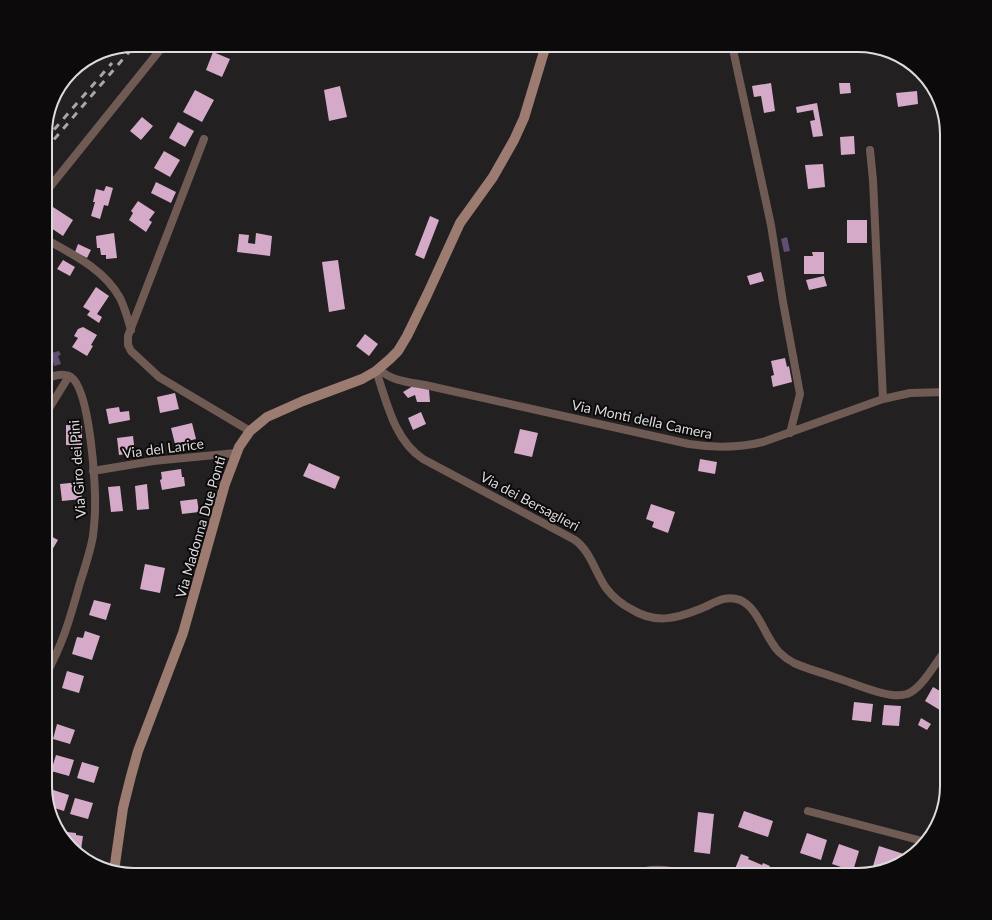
<svg xmlns="http://www.w3.org/2000/svg" width="992" height="920" font-family="Lato,sans-serif">
<style>
.water{fill:#624e74}
.building{fill:#d5aac8}
.lines{fill:none;stroke-linecap:round;stroke-linejoin:round}
.minor{stroke:#6f5b54;stroke-width:8}
.secondary{stroke:#9c7b71;stroke-width:10}
.rail{stroke:#aaa7a8;stroke-width:3;stroke-dasharray:7 7;stroke-linecap:butt}
.labels{text-anchor:middle;dominant-baseline:central;stroke-width:4;stroke-linejoin:round;paint-order:stroke}
.street-label{font-size:14px;fill:#dddbdb;stroke:#0c0a0b}
.rim{fill:none;stroke:#dddbdb;stroke-width:2}
</style>
<rect width="100%" height="100%" fill="#232021"/>
<path class="water" d="M787 237 790 251 784 252 781 239Z
M59 351 61 355 58 356 61 364 54 366 51 353Z"/>
<path class="building" d="M213 52 230 59 222 77 206 70Z
M771 83 775 111 764 113 761 96 754 97 752 86Z
M839 83H850L851 93 840 94Z
M340 86 347 117 329 121 324 90Z
M195 90 214 100 202 122 183 112Z
M917 91 918 104 898 107 896 93Z
M817 103 823 136 813 137 810 121 815 120 813 110 797 113 796 107Z
M142 117 153 126 141 140 130 131Z
M178 122 194 131 185 147 169 138Z
M854 136 855 154 841 155 840 137Z
M164 151 180 160 170 177 154 168Z
M823 164 825 187 808 189 805 165Z
M156 182 176 192 171 203 151 193Z
M106 186 113 188 108 206 104 205 100 219 91 216 95 202H93L96 189 104 191Z
M138 201 155 212 149 220 152 222 146 232 129 220 133 213 131 211Z
M53 207 73 220 63 236 45 224V219Z
M430 216 439 220 424 259 415 255Z
M847 220H867V243H847Z
M114 233 117 258 106 259V255H101L100 248H97L96 236Z
M256 233 272 236 270 256 237 252 239 234 249 235 248 243 255 244Z
M78 244 91 250 87 258 75 252Z
M812 252H824V274H804V256H813Z
M63 260 75 267 70 276 57 269Z
M338 260 345 309 329 312 322 262Z
M761 272 764 281 750 285 747 276Z
M824 276 827 286 809 290 806 280Z
M96 287 109 296 97 314 102 317 99 323 87 315 90 311 83 307Z
M83 327 97 335 91 345 93 346 87 356 72 347 78 338 74 336 78 329Z
M365 334 378 344 369 356 356 346Z
M785 358 787 367 789 366 792 382 773 387 771 376 774 375 771 361Z
M413 386 429 389 430 402H417L415 395 408 398 403 392Z
M175 393 179 409 160 413 157 397Z
M119 407 120 412 129 411 130 420 109 424 106 409Z
M421 412 426 424 413 430 408 418Z
M192 423 196 439 175 444 171 428Z
M66 425 82 426V445H66Z
M520 429 538 433 532 457 514 453Z
M133 436 135 453 119 455 117 438Z
M700 459 717 462 715 474 698 471Z
M309 463 340 477 335 489 303 476Z
M45 468 53 472 45 485Z
M181 469 182 477H184L185 486 162 490 160 480 162 479 161 472Z
M80 482 82 499 62 501 60 484Z
M147 484 149 509 137 510 135 486Z
M120 486 123 511 111 512 108 487Z
M197 499 199 512 182 514 180 501Z
M651 504 675 512 668 533 652 527 654 522 646 519Z
M45 533 58 540 48 557 45 555Z
M145 564 165 568 160 593 140 589Z
M94 600 111 604 106 620 89 615Z
M85 631 100 636 92 660 72 654 77 637 83 638Z
M67 671 84 676 79 693 62 688Z
M933 687 947 695 943 701 947 703V705L943 712 925 701Z
M854 702 873 704 871 722 852 720Z
M884 705 901 706 899 726 882 725Z
M921 718 931 724 927 730 918 725Z
M57 724 75 730 70 744 53 739Z
M45 751 49 752 46 762H45Z
M56 755 74 760 69 776 51 771Z
M82 762 99 767 94 783 77 778Z
M50 789 69 795 64 811 48 806 47 799Z
M75 798 93 803 88 819 70 814Z
M744 811 773 821 768 837 738 827Z
M698 812 714 814 710 854 694 852Z
M67 832 76 833V835L83 836 81 850 72 849V848L70 847 66 841Z
M807 833 827 840 821 860 800 853Z
M839 844 859 851 853 871 832 864Z
M879 846 910 856 893 868 885 870 873 866Z
M741 854 749 857 748 859 762 865 763 863 770 866 766 875H750L735 869Z"/>
<g class="lines">
<path class="minor" d="M732 45 771 225 783 302 800 394 790 433
M204 139 128 336V345L131 351 159 377 250 431
M870 150 873 180 883 399
M45 193 164 45
M45 239C72 254 104 269 120 298 125 308 128 319 131 330
M379 369C391 381 408 382 425 385L689 444C715 448 738 448 763 442L883 399 910 393 947 392
M376 371C387 402 394 440 423 459L575 540C591 552 595 572 606 588 613 597 621 604 631 609 655 624 675 619 700 609 713 604 725 594 740 600 759 608 765 638 779 652 784 657 788 660 794 663 807 669 823 673 837 678 854 683 889 700 907 694 923 688 935 662 947 649
M45 415 69 376
M93 471 153 461 236 453
M45 676C62 646 70 619 79 586 84 570 90 553 93 536 94 527 95 518 95 509 96 485 90 390 71 377 63 372 53 376 45 379
M808 811 926 842
M631 875C651 867 668 869 689 875"/>
<path class="secondary" d="M114 871 123 808 131 776 138 751 183 633 225 484 239 447 250 431 267 417 303 401 362 379 376 371 390 359 398 351 407 336 427 295 460 223 493 177 514 140 524 118 546 45"/>
<path class="rail" d="M45 140 112 63
M45 150 135 45"/>
</g>
<g class="labels">
<g class="street-label">
<text transform="translate(642 419) rotate(12)">Via Monti della Camera</text>
<text transform="translate(163 448) rotate(-7)">Via del Larice</text>
<text transform="translate(77 469) rotate(-94)">Via Giro dei Pini</text>
<text transform="translate(530 501) rotate(28)">Via dei Bersaglieri</text>
<text transform="translate(200 527) rotate(-74)">Via Madonna Due Ponti</text>
</g>
</g>
<path d="M0 0H992V920H0ZM134 52H858A82 82 0 0 1 940 134V786A82 82 0 0 1 858 868H134A82 82 0 0 1 52 786V134A82 82 0 0 1 134 52Z" fill="#0c0a0b" fill-rule="evenodd"/>
<path class="rim" d="M134 52H858A82 82 0 0 1 940 134V786A82 82 0 0 1 858 868H134A82 82 0 0 1 52 786V134A82 82 0 0 1 134 52Z"/>
</svg>
